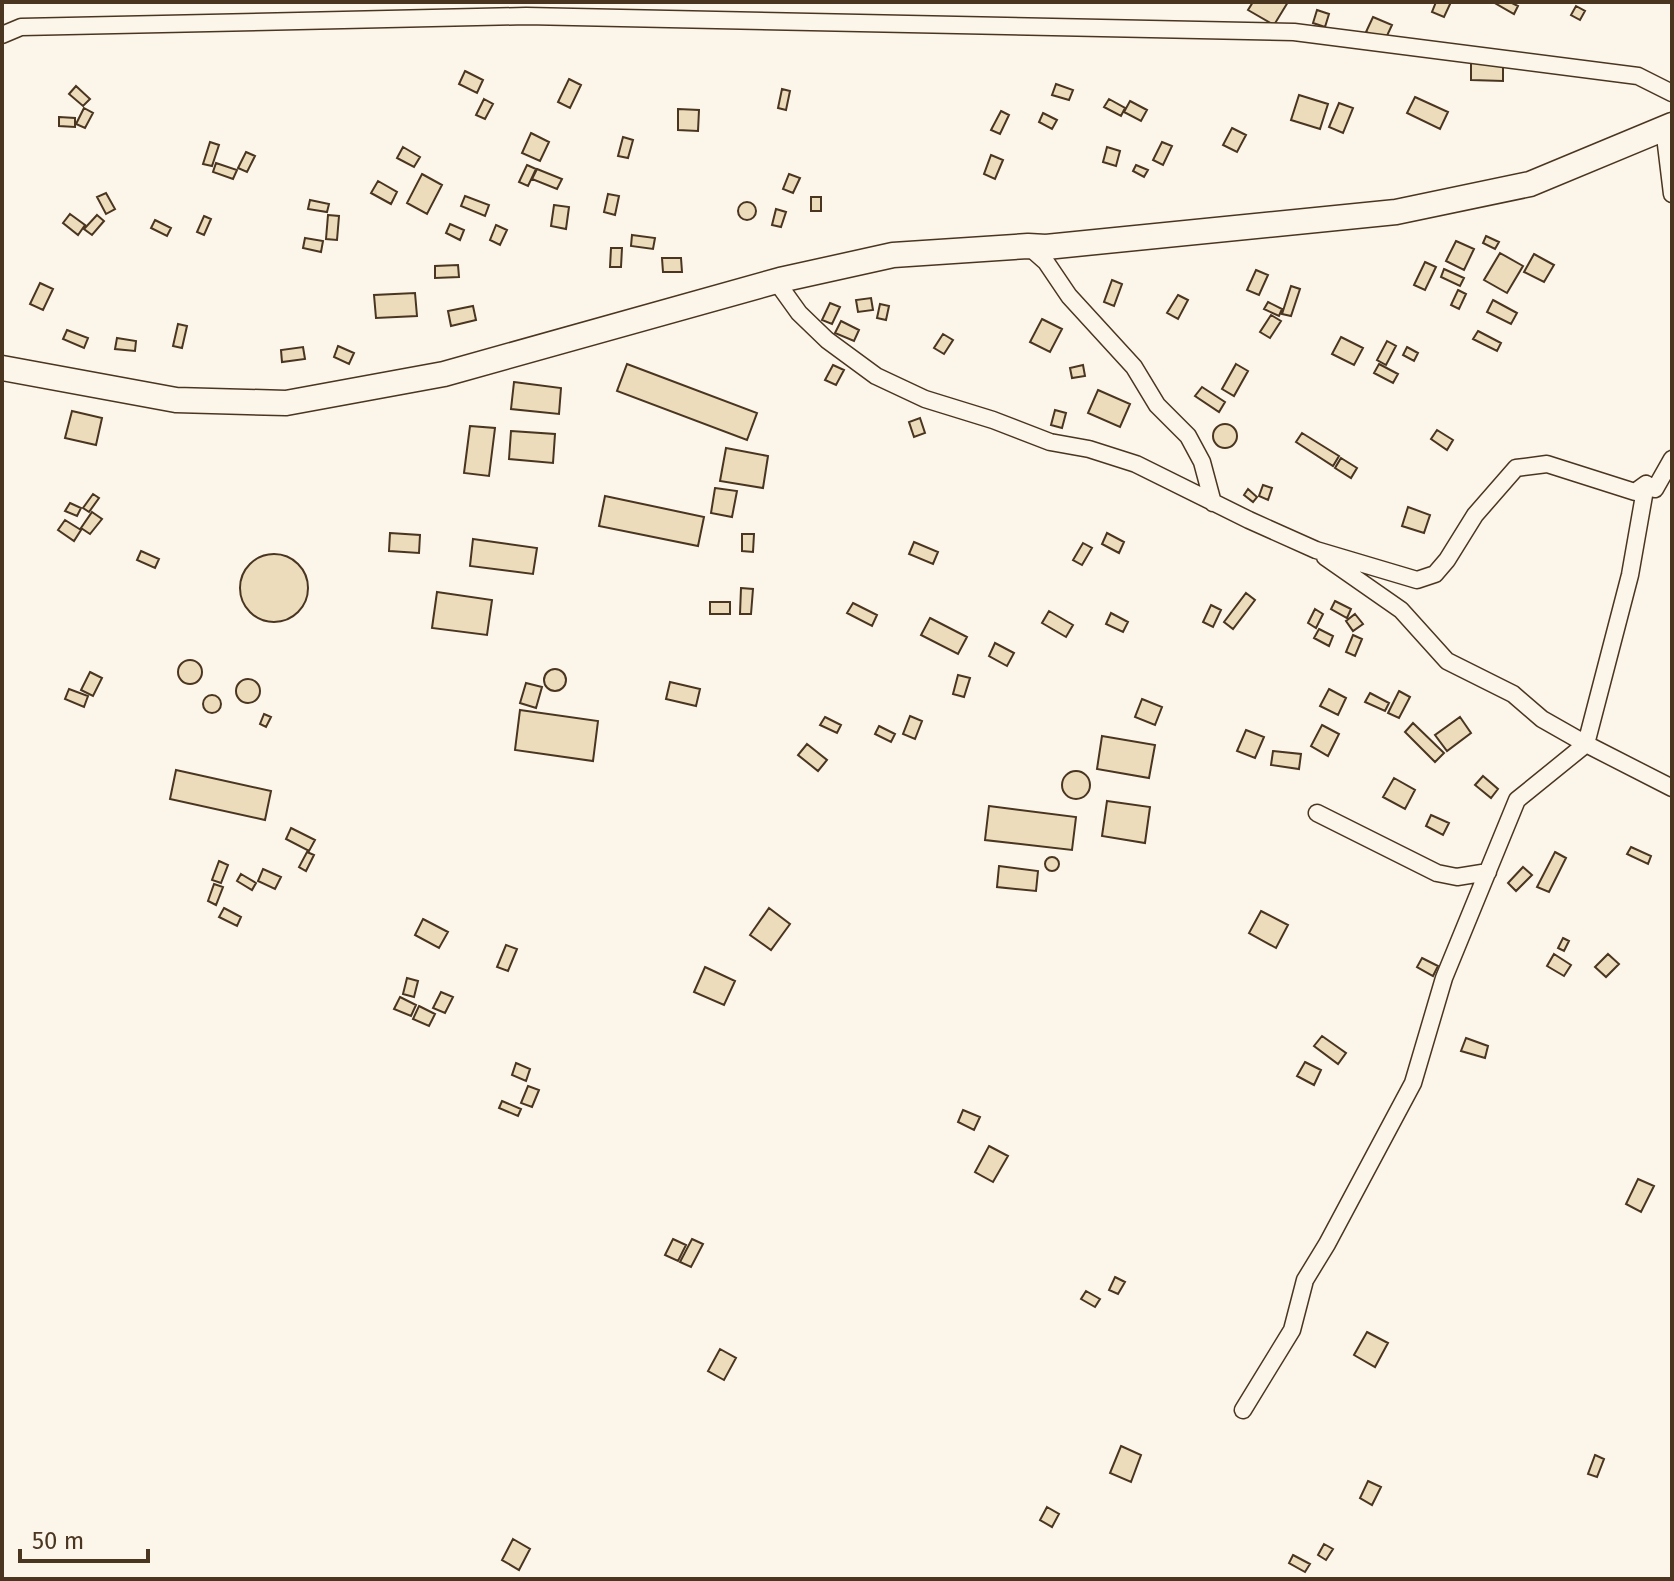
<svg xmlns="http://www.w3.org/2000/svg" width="1674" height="1581" font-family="'Fira Sans',sans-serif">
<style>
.building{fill:#ecdcbc;stroke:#4a3520;stroke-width:2}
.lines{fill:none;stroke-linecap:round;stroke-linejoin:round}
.minor-casing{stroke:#4a3520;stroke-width:19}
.primary-casing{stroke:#4a3520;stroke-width:27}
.minor{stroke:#fbf6e9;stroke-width:16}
.primary{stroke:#fbf6e9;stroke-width:24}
</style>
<rect width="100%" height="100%" fill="#fbf6e9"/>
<path class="building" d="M1253 2H1288L1274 25 1248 10Z
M1436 2H1451L1444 17 1432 12Z
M1493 2H1510L1518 6 1514 14Z
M1576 6 1585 11 1580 20 1571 15Z
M1317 10 1329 14 1325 27 1313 23Z
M1373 17 1392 25 1385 40 1366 32Z
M1471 62 1503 63V81L1471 80Z
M465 71 483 80 477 93 459 84Z
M569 79 581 85 570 108 558 102Z
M1056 84 1073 90 1069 100 1052 95Z
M76 86 90 99 83 106 69 94Z
M782 89 790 91 786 110 778 108Z
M1299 95 1328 104 1320 129 1291 120Z
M1415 97 1448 112 1440 129 1407 113Z
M484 99 493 104 485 119 476 115Z
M1109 99 1125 108 1121 116 1104 107Z
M1130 101 1147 110 1141 121 1124 112Z
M1339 103 1353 108 1343 133 1329 127Z
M84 108 93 113 85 128 76 124Z
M678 109 699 110 698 131 678 130Z
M1001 111 1009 115 1000 134 991 130Z
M1043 113 1057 120 1052 129 1039 122Z
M59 117 75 118V127L59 126Z
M1232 128 1246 135 1237 152 1223 145Z
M531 133 549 142 540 161 522 153Z
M623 137 633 140 628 158 618 156Z
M210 142 219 145 212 166 203 164Z
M1162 142 1172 146 1163 165 1153 160Z
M403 147 420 157 414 167 397 158Z
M1107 147 1120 151 1116 166 1103 162Z
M246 152 255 156 247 172 238 168Z
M991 155 1003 160 995 179 984 174Z
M216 163 237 170 233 179 213 172Z
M527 165 536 169 528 186 519 182Z
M1136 165 1148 170 1144 177 1133 171Z
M537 169 562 179 557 189 532 179Z
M422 174 442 185 427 214 407 203Z
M789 174 800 178 793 193 783 189Z
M378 181 397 192 391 204 371 193Z
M106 193 115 209 106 214 97 197Z
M608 194 619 196 615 215 604 212Z
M465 196 489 205 485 216 461 206Z
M811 197H821V211H811Z
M310 200 329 204 327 212 308 209Z
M738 211a9 9 0 1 1 18 0a9 9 0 1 1-18 0Z
M554 205 569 207 566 229 551 226Z
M776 209 786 212 781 227 772 225Z
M70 214 85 225 78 235 63 223Z
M97 215 104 221 92 235 84 229Z
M328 215 339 216 337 240 326 239Z
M204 216 211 219 204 235 197 232Z
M155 220 171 228 167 236 151 228Z
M450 224 464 230 460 240 446 233Z
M496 225 507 230 500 245 490 240Z
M632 235 655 238 653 249 631 246Z
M1486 236 1499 242 1495 249 1483 243Z
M305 238 323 241 321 252 303 248Z
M1456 241 1474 249 1464 270 1446 261Z
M611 248H622L621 267H610Z
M1500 253 1523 266 1507 293 1484 280Z
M1534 254 1554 265 1544 282 1524 272Z
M662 258H681L682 272H663Z
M1425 262 1436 267 1425 290 1414 285Z
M458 265 459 277 435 278V266Z
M1444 269 1464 278 1460 286 1441 277Z
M1256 270 1268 275 1259 295 1247 290Z
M1112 280 1122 284 1114 306 1104 302Z
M40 283 53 289 43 310 30 304Z
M1291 286 1300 289 1291 316 1282 314Z
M1458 290 1466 294 1459 309 1451 305Z
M415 293 417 316 376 318 374 295Z
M1178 295 1188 300 1178 319 1167 313Z
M871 298 873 310 858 312 856 300Z
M1493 300 1517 313 1511 324 1487 312Z
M1268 302 1282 309 1279 316 1264 309Z
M830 303 840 307 832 324 822 320Z
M880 304 889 306 886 320 877 318Z
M473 306 476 320 451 326 448 311Z
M1271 315 1281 321 1270 338 1260 332Z
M1042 319 1062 329 1050 352 1030 342Z
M841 321 859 330 854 341 835 333Z
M178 324 187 326 182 348 173 346Z
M67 330 88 338 84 348 63 339Z
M1478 331 1501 343 1497 351 1473 339Z
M943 334 953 340 944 354 934 348Z
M1341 337 1363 348 1354 365 1332 354Z
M117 338 136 341 135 351 115 349Z
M1387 341 1396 346 1386 365 1377 360Z
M338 346 354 353 349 364 334 357Z
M303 347 305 359 282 362 281 350Z
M1407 347 1418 353 1414 361 1403 355Z
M627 364 757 413 747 440 617 391Z
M1236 364 1248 371 1234 396 1222 389Z
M1379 364 1398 374 1393 383 1374 373Z
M833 365 844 370 836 385 825 380Z
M1083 365 1085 376 1072 378 1070 368Z
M514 382 561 388 559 414 511 409Z
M1202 387 1225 402 1219 412 1195 396Z
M1098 390 1130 404 1120 427 1088 413Z
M1055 410 1066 413 1062 428 1051 425Z
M72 411 102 418 96 445 65 438Z
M920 418 925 433 914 437 909 422Z
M1213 436a12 12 0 1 1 24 0a12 12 0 1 1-24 0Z
M470 426 495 428 489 476 464 473Z
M1437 430 1453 440 1447 450 1431 439Z
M511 431 555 434 553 463 509 459Z
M1302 433 1339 456 1333 466 1296 442Z
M726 448 768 456 763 488 720 481Z
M1341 458 1357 468 1351 478 1335 468Z
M1263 485 1272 488 1268 500 1259 496Z
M715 488 737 491 732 517 711 513Z
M1248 489 1257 497 1253 502 1244 495Z
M93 494 99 498 89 512 83 508Z
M605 496 704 517 698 546 599 526Z
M70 503 81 508 77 516 65 511Z
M1408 507 1430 515 1424 533 1402 526Z
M92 512 102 519 90 534 81 528Z
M65 520 81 530 74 541 58 530Z
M390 533 420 535 419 553 389 551Z
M1107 533 1124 542 1119 553 1102 544Z
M742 534H754L753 552 742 551Z
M473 539 537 548 533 574 470 566Z
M914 542 938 552 933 564 909 554Z
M1083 543 1092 548 1082 565 1073 560Z
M141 551 159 559 155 568 137 560Z
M240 588a34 34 0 1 1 68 0a34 34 0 1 1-68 0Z
M741 588 753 589 751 614H740Z
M437 592 492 600 487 635 432 628Z
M1246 593 1255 600 1233 629 1224 622Z
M1335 601 1351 609 1347 618 1331 609Z
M710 602H730V614H710Z
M853 603 877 615 872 626 847 613Z
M1211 605 1221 610 1213 627 1203 622Z
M1315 609 1323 614 1316 628 1308 623Z
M1049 611 1073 625 1066 637 1042 623Z
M1111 613 1128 622 1123 632 1106 624Z
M1355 614 1363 624 1353 631 1346 621Z
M930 618 967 637 958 654 921 635Z
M1319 629 1333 636 1329 646 1314 638Z
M1353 635 1362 639 1355 656 1346 652Z
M995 643 1014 653 1007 666 989 656Z
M178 672a12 12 0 1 1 24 0a12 12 0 1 1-24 0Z
M544 680a11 11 0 1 1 22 0a11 11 0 1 1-22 0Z
M90 672 102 678 93 696 81 690Z
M958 675 970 678 964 697 953 694Z
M236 691a12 12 0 1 1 24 0a12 12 0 1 1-24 0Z
M670 682 700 689 696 706 666 699Z
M526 683 542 687 536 708 520 703Z
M69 689 88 696 84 707 65 699Z
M1329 689 1346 698 1338 715 1320 706Z
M1399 691 1410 697 1399 718 1388 713Z
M1370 693 1389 703 1385 711 1365 702Z
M203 704a9 9 0 1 1 18 0a9 9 0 1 1-18 0Z
M1142 699 1162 707 1155 725 1135 717Z
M520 710 598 721 593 761 515 750Z
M264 714 271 717 266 727 260 724Z
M910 716 922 721 915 739 903 734Z
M825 717 841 725 837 733 820 725Z
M1460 717 1471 733 1447 751 1435 735Z
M1413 723 1444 753 1435 762 1405 732Z
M1322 725 1339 734 1328 756 1311 746Z
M879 726 895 734 891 742 875 734Z
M1246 730 1264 737 1255 758 1237 751Z
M1102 736 1155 745 1149 778 1097 769Z
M807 744 827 760 818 771 798 755Z
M1273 751 1301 754 1299 769 1271 765Z
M176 770 271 791 265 820 170 799Z
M1062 785a14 14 0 1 1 28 0a14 14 0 1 1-28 0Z
M1483 776 1498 789 1491 798 1475 785Z
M1394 778 1415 790 1405 809 1383 797Z
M1107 801 1150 807 1145 843 1102 836Z
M989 806 1076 817 1072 850 985 840Z
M1431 815 1449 823 1443 835 1426 826Z
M291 828 315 840 309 851 286 839Z
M1631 847 1651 856 1648 864 1627 854Z
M307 852 314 855 306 871 299 867Z
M1555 852 1566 858 1549 892 1537 887Z
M1045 864a7 7 0 1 1 14 0a7 7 0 1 1-14 0Z
M219 861 228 865 221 883 212 880Z
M999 866 1038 871 1036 891 997 887Z
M1523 867 1532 875 1516 891 1508 883Z
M263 869 281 877 275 889 258 881Z
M241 874 256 883 252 890 237 881Z
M214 884 223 887 216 905 208 901Z
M224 908 241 917 237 926 219 917Z
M769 908 790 924 771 950 750 935Z
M1261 911 1288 925 1276 948 1249 933Z
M423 919 448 932 439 948 415 935Z
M1563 938 1569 941 1564 951 1558 948Z
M506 945 517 949 508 971 497 967Z
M1554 954 1571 965 1564 976 1547 966Z
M1608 954 1619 964 1606 977 1595 967Z
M1422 958 1438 966 1433 976 1417 967Z
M705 967 735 981 724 1005 694 992Z
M407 978 418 981 414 997 403 994Z
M441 992 453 997 445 1013 433 1008Z
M400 997 416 1005 411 1016 394 1009Z
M419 1006 435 1014 429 1026 413 1019Z
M1322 1036 1346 1053 1338 1064 1314 1046Z
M1466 1038 1488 1046 1485 1058 1461 1051Z
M1305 1062 1321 1070 1314 1085 1297 1076Z
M516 1063 530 1069 526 1081 512 1075Z
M528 1086 539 1090 532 1107 521 1103Z
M502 1101 521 1109 518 1116 499 1108Z
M963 1110 980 1117 974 1130 958 1122Z
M989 1146 1008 1156 993 1182 975 1172Z
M1638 1179 1654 1186 1641 1212 1626 1204Z
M673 1239 686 1245 678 1261 665 1255Z
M692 1239 703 1244 691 1267 680 1262Z
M1115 1277 1125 1282 1118 1294 1109 1290Z
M1086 1291 1100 1299 1095 1307 1081 1299Z
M1367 1332 1388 1343 1375 1367 1354 1355Z
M720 1349 736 1358 724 1380 708 1371Z
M1121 1446 1141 1455 1131 1482 1110 1473Z
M1595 1455 1604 1459 1597 1477 1588 1474Z
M1368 1481 1381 1487 1372 1505 1360 1498Z
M1047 1507 1059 1514 1052 1527 1040 1520Z
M513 1539 530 1549 519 1570 502 1560Z
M1324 1544 1333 1549 1326 1560 1318 1555Z
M1293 1555 1310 1564 1305 1572 1289 1563Z"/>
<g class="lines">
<defs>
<path id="minor" d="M2 35 21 27 526 16 1294 32 1638 76 1672 93
M1664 128 1672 194
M1029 247 1046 262 1069 296 1134 367 1157 405 1188 436 1202 462 1213 503
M776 281 799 313 827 340 876 376 925 399 993 420 1050 442 1089 449 1136 464 1249 520 1316 550 1417 580 1435 574 1447 560 1475 515 1516 468 1547 464 1635 492 1646 484 1655 489 1672 459
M1325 557 1401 610 1447 661 1513 694 1542 719 1586 744 1672 788
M1317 813 1437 873 1457 877 1488 872
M1243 1410 1292 1330 1305 1280 1327 1244 1413 1083 1444 978 1517 800 1586 744 1630 575 1646 484"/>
<path id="primary" d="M2 368 176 400 286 403 444 374 780 280 893 255 1028 246 1046 247 1396 212 1530 184 1672 125"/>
</defs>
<use href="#minor" class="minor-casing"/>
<use href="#primary" class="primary-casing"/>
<use href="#minor" class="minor"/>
<use href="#primary" class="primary"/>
</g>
<rect width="1674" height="1581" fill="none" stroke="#4a3520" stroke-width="8"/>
<path d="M20 1549v12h128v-12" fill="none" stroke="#4a3520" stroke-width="4"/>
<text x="32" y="1549" font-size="24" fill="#4a3520" stroke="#fbf6e9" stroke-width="6" paint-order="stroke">50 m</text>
</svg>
